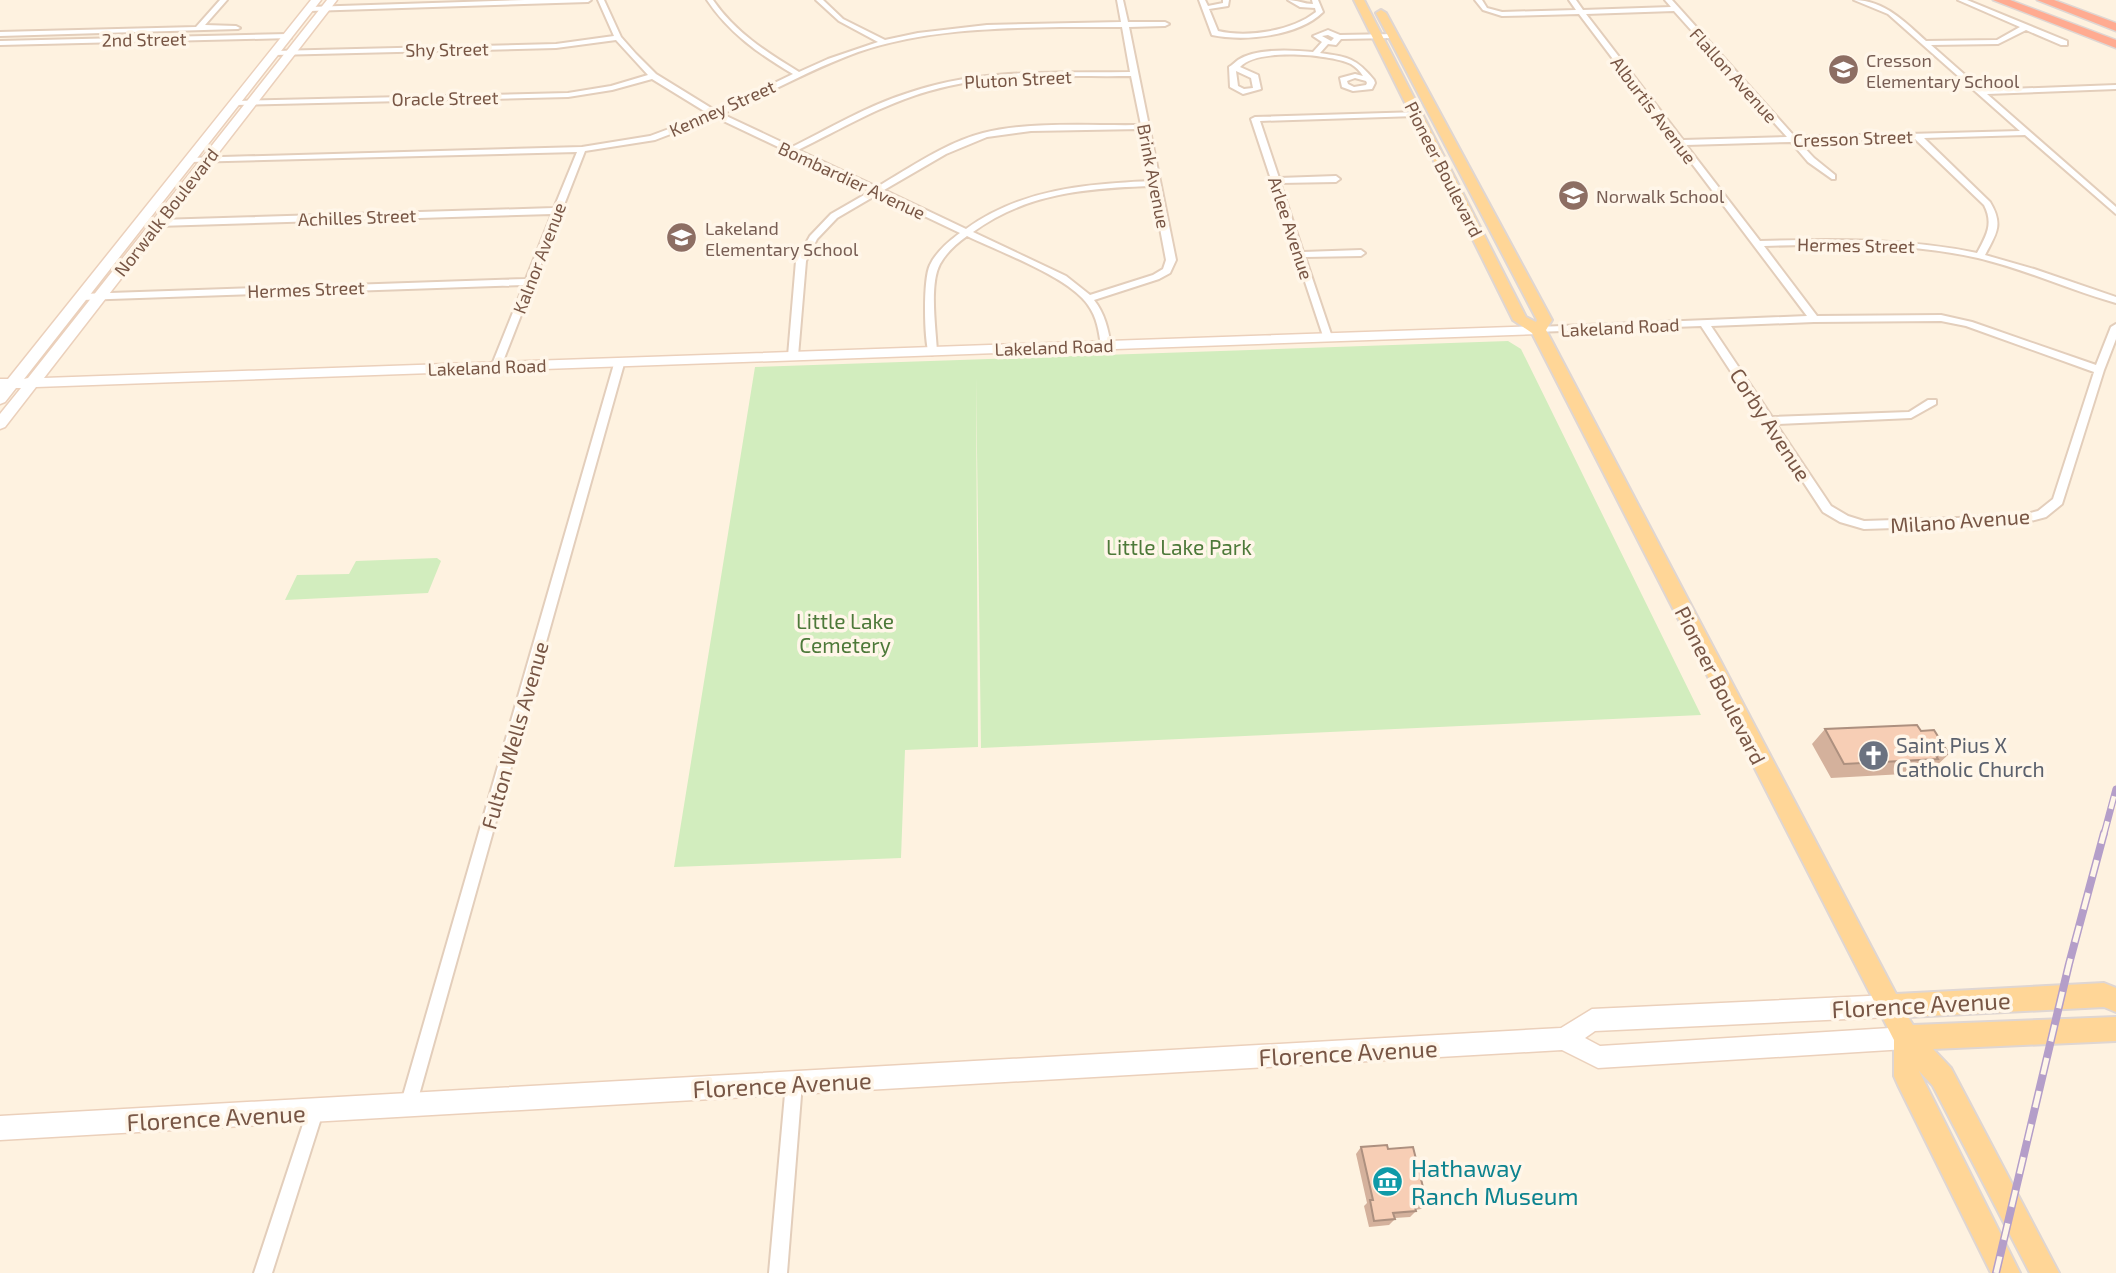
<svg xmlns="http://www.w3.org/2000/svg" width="2116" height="1273" font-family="'Exo 2',sans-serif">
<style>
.green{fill:#d2edbe}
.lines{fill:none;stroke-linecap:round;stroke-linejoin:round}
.street-casing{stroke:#e3cebb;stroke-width:4}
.secondary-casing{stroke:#ebd0bb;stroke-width:3}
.primary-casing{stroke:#dfd6d2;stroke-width:4}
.highway-casing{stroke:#dfd6d2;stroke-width:3}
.street{fill:#fff;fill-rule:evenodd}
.secondary{fill:#fff;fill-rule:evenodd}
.primary{fill:#ffd697;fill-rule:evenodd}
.highway{fill:#ffab91;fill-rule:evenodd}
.rail-far1-casing{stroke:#b49ec9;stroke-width:7}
.rail-casing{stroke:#b49ec9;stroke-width:8}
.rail-far1{stroke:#fff6e9;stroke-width:4.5;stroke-dasharray:13;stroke-linecap:butt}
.rail{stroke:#fff6e9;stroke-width:5;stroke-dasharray:17;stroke-linecap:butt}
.wall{fill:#d4b19c}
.building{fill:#f7ceb5;stroke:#ad907f;stroke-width:2}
.labels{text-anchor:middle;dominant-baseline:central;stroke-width:7;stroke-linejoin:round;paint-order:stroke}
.far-street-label{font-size:18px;fill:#785645;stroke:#fff6e9}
.far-education-label{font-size:18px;fill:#785e54;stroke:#fff6e9;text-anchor:start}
.street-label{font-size:21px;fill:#785645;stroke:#fff6e9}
.park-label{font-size:21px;fill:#4d7939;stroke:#fff6e9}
.worship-label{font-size:21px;fill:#5b616d;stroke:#fff6e9;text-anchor:start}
.near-street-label{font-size:24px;fill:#785645;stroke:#fff6e9}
.near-culture-label{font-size:24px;fill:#0d838f;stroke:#fff6e9;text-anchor:start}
</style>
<rect width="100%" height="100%" fill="#fef2e0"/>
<path class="green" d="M1508 341 1521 349 1701 715 981 748 976 376 978 747 905 750 901 858 674 867 755 367Z
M437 558 441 561 428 593 285 600 297 575 349 574 356 561Z"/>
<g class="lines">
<defs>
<path id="street" d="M220 0H227L205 25 236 26 240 28 238 29 0 36V32L196 27Z
M525 0H591L588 2 309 11 306 9 309 7Z
M598 0H604L621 37 636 54 656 74 716 111 793 74C759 54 729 33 707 0H713C735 32 766 52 799 72L828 59 878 42 839 21 816 0H823L843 19 885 40 918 33 987 25 1121 22 1117 0H1123L1128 22H1165L1169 24 1165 26 1129 27 1176 260 1170 273 1159 279 1094 300C1105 314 1108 329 1111 346L1106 349 1101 346C1099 332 1097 317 1088 305 1069 277 1000 252 967 236 957 243 946 253 940 264 929 284 936 329 937 352L932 355 929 354C924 339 923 279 930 265 936 252 949 241 960 233L878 194 837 218 817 239 806 261 798 356 793 359 790 358 788 356 796 261 810 236 831 214 871 191 715 117 655 140 585 151 500 369 496 370 491 367 524 285 81 300 76 297 81 294 526 279 552 214 158 226 154 223 158 220 554 208 577 152 189 162 185 160 189 158 582 147 650 136 709 114 652 79 612 90 568 97 235 105 231 103 235 101 568 93 611 86 648 75 616 40 556 48 274 55 270 53 274 51 556 44 614 36ZM1060 27H1122L1130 72C1055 73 980 68 908 93 867 106 830 128 792 147L722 114C767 94 811 69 858 52 923 30 992 28 1060 27ZM1131 76 1141 125C1093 126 1028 121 983 133 945 143 911 167 877 187L798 150C841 129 883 104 929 91 995 72 1064 77 1131 76ZM1141 129 1151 181C1086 184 1021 189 966 229L884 190 946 154 987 137 1031 131ZM1152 186 1166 260 1163 269 1153 275 1090 295 1066 276 973 232C1026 193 1088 188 1152 186Z
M1199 0H1205L1208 6 1223 3V0H1229L1228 6 1209 9 1218 31C1248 38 1292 31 1316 12L1315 8 1300 7 1288 0C1297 0 1304 4 1313 4L1312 0H1318L1323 12C1299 36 1245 42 1212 35Z
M1475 0H1482L1487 8 1502 12 1576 10 1569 0H1576L1583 10 1671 7 1665 0H1672L1795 137 2020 131 1888 14 1854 0C1884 0 1905 22 1926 41L1997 40 2020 27 1958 0H1967L2067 41V45H2061L2026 30 1998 44 1931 45 1982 90 2116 85V89L1987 94 2116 207V214L2025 135 1924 138 1990 202C2004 225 1996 234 1985 255L2034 269 2116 297V303C2069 290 2025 269 1978 258 1907 242 1835 244 1764 246L1817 316 1941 315 1972 322 2096 365 2111 327 2116 324V339L2104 370 2062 504 2046 517 2019 524 1864 529 1840 522 1823 512 1701 326 1535 332V328L1538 327 1807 316 1579 14 1502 16 1483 10ZM1674 11 1787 137 1683 140 1586 14ZM1915 139 1984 205C1994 224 1986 236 1977 253 1905 238 1833 239 1760 241L1686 145 1791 142 1808 162 1832 179H1835V175L1814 158 1799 142ZM1941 321 1966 326 2094 372 2053 499 2038 511 2019 516 1864 521 1848 516 1831 506 1776 424 1911 418 1936 404V400H1928L1909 412 1772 417 1711 326 1814 322Z
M1328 30 1340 35 1396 34 1397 36 1393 38 1341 39 1336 45 1328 44 1320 53C1348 57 1356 58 1374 80L1375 83 1372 89 1353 91 1342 87 1340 78 1355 74 1363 76C1360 71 1356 67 1351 64 1329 54 1257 48 1240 67L1258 75 1261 89 1243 94 1230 87 1229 67C1233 65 1235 62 1238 60 1255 48 1293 50 1313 52L1322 42 1313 36ZM1328 35 1334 38 1331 41 1322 36ZM1236 71 1251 78 1253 88 1244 89 1238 86ZM1355 78 1366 81 1367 83 1366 85 1354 87 1348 84 1347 81Z
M288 34H291V38L0 45V41Z
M1419 112V116H1416L1260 121 1279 178 1336 176 1340 179 1336 182 1280 183 1303 252 1361 250 1365 253 1361 256 1305 257 1332 337 1327 340 1324 339 1251 119 1255 117Z
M619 361 624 364 416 1106 414 1112 408 1114 402 1112 400 1106 614 364Z
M794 1075 800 1077 802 1083 787 1273H769L786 1083 788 1077Z
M315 1104 321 1106 323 1112 272 1273H254L307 1112 309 1106Z"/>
<path id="secondary" d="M311 0H321L24 379 28 378 327 0H337L44 378 1538 326 1545 330 1538 334 36 387 5 427 0 429V414L21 388H16L5 402 0 404V379H8Z
M1889 995 1897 998 1900 1006 1897 1014 1889 1017 1595 1031 1585 1038 1600 1046 1906 1027 1914 1030 1917 1038 1914 1046 1906 1049 1598 1068 1562 1050 0 1140V1116L1561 1028 1592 1009Z"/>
<path id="primary" d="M1354 0H1364L1526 317 1536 322 1537 320 1376 13 1381 10 1386 13 1552 320 1546 330 1896 994 2104 983 2116 988V1012L2104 1007 1908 1017 1913 1025 2116 1017V1041L1933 1049 1951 1068 2059 1273H2030L1933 1086 1919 1071 2020 1273H1991L1898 1085 1894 1076V1040L1532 333 1513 320Z"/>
<path id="highway" d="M1993 0H2010L2116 40V48Z
M2037 0H2054L2116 23V31Z"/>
</defs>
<use href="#street" class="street-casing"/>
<use href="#secondary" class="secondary-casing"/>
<use href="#primary" class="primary-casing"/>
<use href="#highway" class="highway-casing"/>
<use href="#street" class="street"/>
<use href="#secondary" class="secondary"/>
<use href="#primary" class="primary"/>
<use href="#highway" class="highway"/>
<defs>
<path id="rail-far1" d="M2104 834 2116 789"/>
<path id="rail" d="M1996 1273 2069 964 2104 833"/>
</defs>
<use href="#rail-far1" class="rail-far1-casing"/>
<use href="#rail" class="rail-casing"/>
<use href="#rail-far1" class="rail-far1"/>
<use href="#rail" class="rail"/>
</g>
<path class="wall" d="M1825 729 1949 754 1934 768H1928L1922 773 1831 778 1812 744Z
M1361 1147 1388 1149 1427 1203 1421 1209 1415 1210 1416 1211 1410 1217 1395 1218V1219L1389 1225 1369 1227 1364 1206 1367 1203 1356 1154Z"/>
<path class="building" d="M1917 725 1921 731 1934 730 1949 754H1935L1938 759 1844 764 1825 729Z
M1387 1145 1388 1149 1413 1147 1427 1203 1414 1204 1416 1211 1393 1213 1395 1219 1374 1221 1370 1200H1373L1361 1147Z"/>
<defs>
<symbol id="school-disc" viewBox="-11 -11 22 22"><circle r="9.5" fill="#8d6e63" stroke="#fff6e9"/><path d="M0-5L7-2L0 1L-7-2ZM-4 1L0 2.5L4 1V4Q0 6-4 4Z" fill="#fff"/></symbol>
<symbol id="church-disc" viewBox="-11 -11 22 22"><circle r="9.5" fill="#6b7280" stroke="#fff6e9"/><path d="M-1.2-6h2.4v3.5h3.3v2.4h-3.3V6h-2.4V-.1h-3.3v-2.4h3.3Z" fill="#fff"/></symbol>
<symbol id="museum-disc" viewBox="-11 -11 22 22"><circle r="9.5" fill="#0f9aa8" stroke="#fff6e9"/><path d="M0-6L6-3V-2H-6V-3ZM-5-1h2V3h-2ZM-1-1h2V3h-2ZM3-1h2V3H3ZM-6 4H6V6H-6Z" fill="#fff"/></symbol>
</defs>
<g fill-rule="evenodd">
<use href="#school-disc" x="1826" y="52" width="35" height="35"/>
<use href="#school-disc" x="1556" y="178" width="35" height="35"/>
<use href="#school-disc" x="664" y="220" width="35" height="35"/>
<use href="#church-disc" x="1856" y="738" width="35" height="35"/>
<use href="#museum-disc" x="1370" y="1164" width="35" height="35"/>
</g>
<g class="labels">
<g class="far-street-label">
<text transform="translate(144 39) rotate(-1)">2nd Street</text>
<text transform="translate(447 49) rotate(-1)">Shy Street</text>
<text transform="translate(1734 75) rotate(48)">Flallon Avenue</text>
<text transform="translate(1018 79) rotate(-3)">Pluton Street</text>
<text transform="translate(445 98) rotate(-1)">Oracle Street</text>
<text transform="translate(722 108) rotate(-24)">Kenney Street</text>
<text transform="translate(1654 110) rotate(53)">Alburtis Avenue</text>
<text transform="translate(1853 138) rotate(-2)">Cresson Street</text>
<text transform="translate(1444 169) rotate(63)">Pioneer Boulevard</text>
<text transform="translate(1154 176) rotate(79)">Brink Avenue</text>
<text transform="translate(852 180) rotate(25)">Bombardier Avenue</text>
<text transform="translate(166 212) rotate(-52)">Norwalk Boulevard</text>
<text transform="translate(357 217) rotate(-2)">Achilles Street</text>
<text transform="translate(1291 228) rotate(72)">Arlee Avenue</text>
<text transform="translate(1856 245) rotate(1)">Hermes Street</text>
<text transform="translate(539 258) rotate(-69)">Kalnor Avenue</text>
<text transform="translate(306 289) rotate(-2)">Hermes Street</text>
<text transform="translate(1620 327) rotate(-3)">Lakeland Road</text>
<text transform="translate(1054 347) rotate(-2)">Lakeland Road</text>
<text transform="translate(487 367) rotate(-2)">Lakeland Road</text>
</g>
<g class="far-education-label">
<text x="1866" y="60">Cresson<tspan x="1866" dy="21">Elementary School</tspan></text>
<text x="1596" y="196">Norwalk School</text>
<text x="705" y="228">Lakeland<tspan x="705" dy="21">Elementary School</tspan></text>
</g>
<g class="street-label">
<text transform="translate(1771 424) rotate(57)">Corby Avenue</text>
<text transform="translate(1960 520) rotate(-4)">Milano Avenue</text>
<text transform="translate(1721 685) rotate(63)">Pioneer Boulevard</text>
<text transform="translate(514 735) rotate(-74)">Fulton Wells Avenue</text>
</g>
<g class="park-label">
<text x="1179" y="546">Little Lake Park</text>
<text x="845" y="620">Little Lake<tspan x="845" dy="24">Cemetery</tspan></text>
</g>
<g class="worship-label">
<text x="1896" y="744">Saint Pius X<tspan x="1896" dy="24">Catholic Church</tspan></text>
</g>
<g class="near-street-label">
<text transform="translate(1921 1004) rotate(-3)">Florence Avenue</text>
<text transform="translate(1348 1052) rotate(-3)">Florence Avenue</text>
<text transform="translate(782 1084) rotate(-3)">Florence Avenue</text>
<text transform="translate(216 1117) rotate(-3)">Florence Avenue</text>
</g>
<g class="near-culture-label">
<text x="1411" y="1167">Hathaway<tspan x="1411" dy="28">Ranch Museum</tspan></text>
</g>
</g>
</svg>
